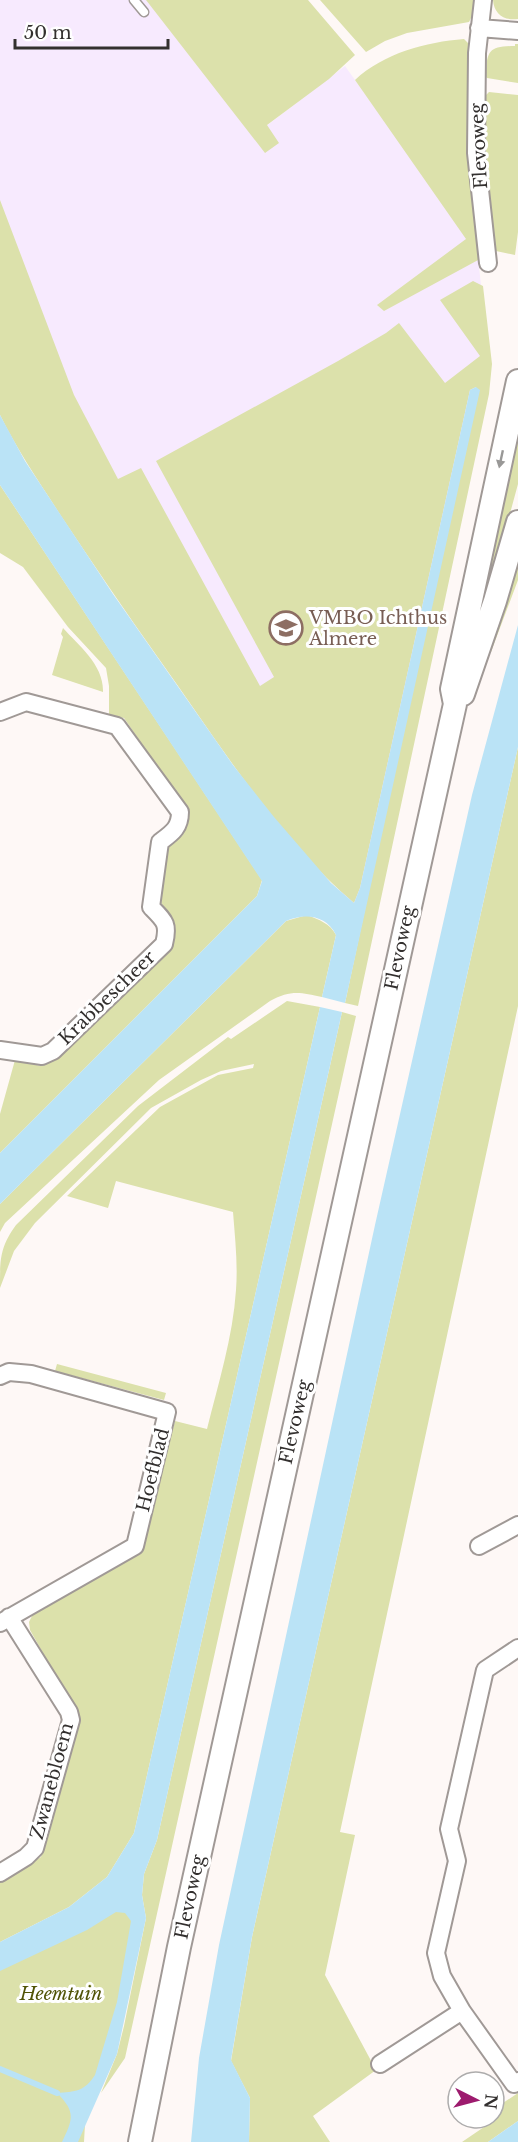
<svg xmlns="http://www.w3.org/2000/svg" width="518" height="2142" font-family="'Libre Baskerville',serif">
<style>
.education{fill:#f7eafe}
.green{fill:#dce1ab}
.water{fill:#bae3f6}
.lines{fill:none;stroke-linecap:round;stroke-linejoin:round}
.stream{stroke:#bae3f6;stroke-width:6}
.service-casing{stroke:#a09996;stroke-width:11}
.minor-casing{stroke:#a09996;stroke-width:20}
.secondary-casing{stroke:#a09996;stroke-width:26}
.service{stroke:#fff;stroke-width:8}
.minor{stroke:#fff;stroke-width:16}
.secondary{stroke:#fff;stroke-width:22}
.oneway{fill:#999897}
.labels{text-anchor:middle;dominant-baseline:central;stroke-width:6;stroke-linejoin:round;paint-order:stroke}
.street-label{font-size:18px;fill:#33302f;stroke:#fff}
.education-label{font-size:18px;fill:#785e54;stroke:#fff;text-anchor:start}
.park-label{font-size:18px;font-style:italic;fill:#505306;stroke:#fff}
</style>
<rect width="100%" height="100%" fill="#fef8f6"/>
<path class="education" d="M0 0H154L253 136 345 66 477 250 490 362 357 917 0 351Z"/>
<path class="green" d="M146 0H308L355 55 329 79 267 125 279 143 265 153Z
M320 0H477L474 12 469 22 407 33 385 41 366 52Z
M493 0H518V19C504 21 494 14 493 0Z
M464 39 470 45C470 82 466 119 468 157 470 191 476 225 480 259L384 311 377 305 466 239 355 80C384 53 426 42 464 39Z
M515 44H518V83L487 78 484 75 486 73C487 50 490 46 515 46Z
M489 92 518 95V232L515 255 496 251 486 166 484 97Z
M0 200 74 395 118 479 141 468 260 686 274 677 156 461 338 361 386 333 399 323 445 383 480 356 440 300 473 281 483 286 492 364 489 394 358 1006 345 1003 476 387 470 390 360 888 354 903C275 835 219 743 159 659 125 611 93 564 61 516 40 483 17 450 0 415Z
M518 411V484L483 613 480 614Z
M0 485 262 880 257 896 0 1153V1114L15 1060 41 1066 49 1063 168 948C180 926 176 922 161 903L168 846 183 835 189 813 124 718 109 715V686L106 668 68 627 23 567 0 553Z
M518 548V580L491 652 485 648Z
M63 628C79 646 104 665 103 692L52 675 63 637 61 634Z
M518 747V1006L340 1832 355 1835 325 1975 376 2070 313 2116 330 2142H249L250 2098 231 2061 252 1937Z
M307 915C319 920 330 923 336 935L322 997C300 992 290 990 270 1001L159 1080 5 1223 0 1232V1204L286 921Z
M287 1001 320 1007 134 1833 107 1877 69 1907 0 1942V1880L41 1857 80 1719 30 1630 29 1622 33 1614 134 1556 144 1542 175 1421 207 1429C218 1384 233 1337 236 1290 238 1264 235 1238 233 1212L116 1181 108 1208 67 1196 160 1107 218 1075 253 1068 254 1064 221 1071 201 1080 151 1108 35 1223 14 1251 0 1288C0 1259 0 1247 16 1225L138 1106 228 1037 231 1039Z
M342 1012 356 1016 125 2058 101 2093 117 2054 124 2026 146 1918 142 1895 144 1874 157 1840Z
M57 1364 166 1393 164 1400 55 1371Z
M128 1891 140 1918 85 2124 84 2142H0V1955Z
M518 2093V2121L488 2142H462L484 2127 479 2119 494 2118V2109Z"/>
<path class="water" d="M476 387 480 390 345 1003 322 997 336 935C326 915 305 913 286 921L0 1204V1153L257 896 262 881 0 485V415L25 461 113 594 233 765 274 817 331 883 354 903 360 888 470 390Z
M518 625V747L252 1937 231 2060 250 2098 249 2142H191L199 2058 219 1945 375 1225 472 795Z
M320 1007 342 1012 157 1840 144 1874 142 1895 146 1918 117 2054 78 2142H62C73 2119 76 2112 57 2093 75 2092 85 2091 95 2075L117 2002 131 1921 125 1913 116 1912 87 1930 0 1971V1942L69 1907 107 1877 134 1833Z
M518 2121V2142H488Z"/>
<g class="lines">
<path class="stream" d="M0 2069 57 2093"/>
<defs>
<path id="service" d="M134 0 144 12"/>
<path id="minor" d="M483 0 477 53 476 153 488 263
M479 28 518 31
M0 712 26 702 117 726 180 812C180 828 172 833 160 842L151 907C165 921 169 924 164 944L53 1051 42 1056 0 1050
M0 1376 9 1372 31 1374 167 1412 135 1546 0 1623
M479 1546 518 1525
M518 1648 485 1670 449 1829 457 1861 436 1953 442 1976 462 2011 514 2084 518 2081
M0 1873 26 1857 35 1848 71 1720 69 1712 9 1617
M380 2064 462 2011"/>
<path id="secondary" d="M463 694 495 601 518 522
M140 2142 179 1947 455 704 452 689 518 381"/>
</defs>
<use href="#service" class="service-casing"/>
<use href="#minor" class="minor-casing"/>
<use href="#secondary" class="secondary-casing"/>
<use href="#service" class="service"/>
<use href="#minor" class="minor"/>
<use href="#secondary" class="secondary"/>
</g>
<defs><path id="oneway-solid" d="M-6-.8H1V-3.2L6.5 0L1 3.2V.8H-6Z" transform="scale(1.5)"/></defs>
<use class="oneway" href="#oneway-solid" transform="translate(501 459) rotate(102)"/>
<defs>
<symbol id="school-ring" viewBox="-11 -11 22 22"><circle r="9.5" fill="#fff" stroke="#8d6e63" stroke-width="1.5"/><path d="M0-5L7-2L0 1L-7-2ZM-4 1L0 2.5L4 1V4Q0 6-4 4Z" fill="#8d6e63"/></symbol>
</defs>
<g fill-rule="evenodd">
<use href="#school-ring" x="267" y="609" width="38" height="38"/>
</g>
<g class="labels">
<g class="street-label">
<text transform="translate(479 146) rotate(-93)">Flevoweg</text>
<text transform="translate(400 948) rotate(-78)">Flevoweg</text>
<text transform="translate(107 998) rotate(-44)">Krabbescheer</text>
<text transform="translate(295 1422) rotate(-77)">Flevoweg</text>
<text transform="translate(153 1470) rotate(-76)">Hoefblad</text>
<text transform="translate(52 1781) rotate(-75)">Zwanebloem</text>
<text transform="translate(190 1897) rotate(-78)">Flevoweg</text>
</g>
<g class="education-label">
<text x="309" y="618">VMBO Ichthus<tspan x="309" dy="21">Almere</tspan></text>
</g>
<g class="park-label">
<text x="61" y="1994">Heemtuin</text>
</g>
</g>
<g transform="translate(476 2100) rotate(96)"><circle r="28" fill="#ffffff" stroke="#adacac" stroke-width="1.5"/>
<path d="M0-4.5L10 22L0 15L-10 22Z" fill="#9d1b6e"/>
<text y="-9" font-size="16" font-weight="bold" text-anchor="middle" fill="#33302f">N</text>
</g>
<path d="M15 39v9h153v-9" fill="none" stroke="#33302f" stroke-width="3"/>
<text x="24" y="39" font-size="18" fill="#33302f" stroke="#ffffff" stroke-width="4.5" paint-order="stroke">50 m</text>
</svg>
